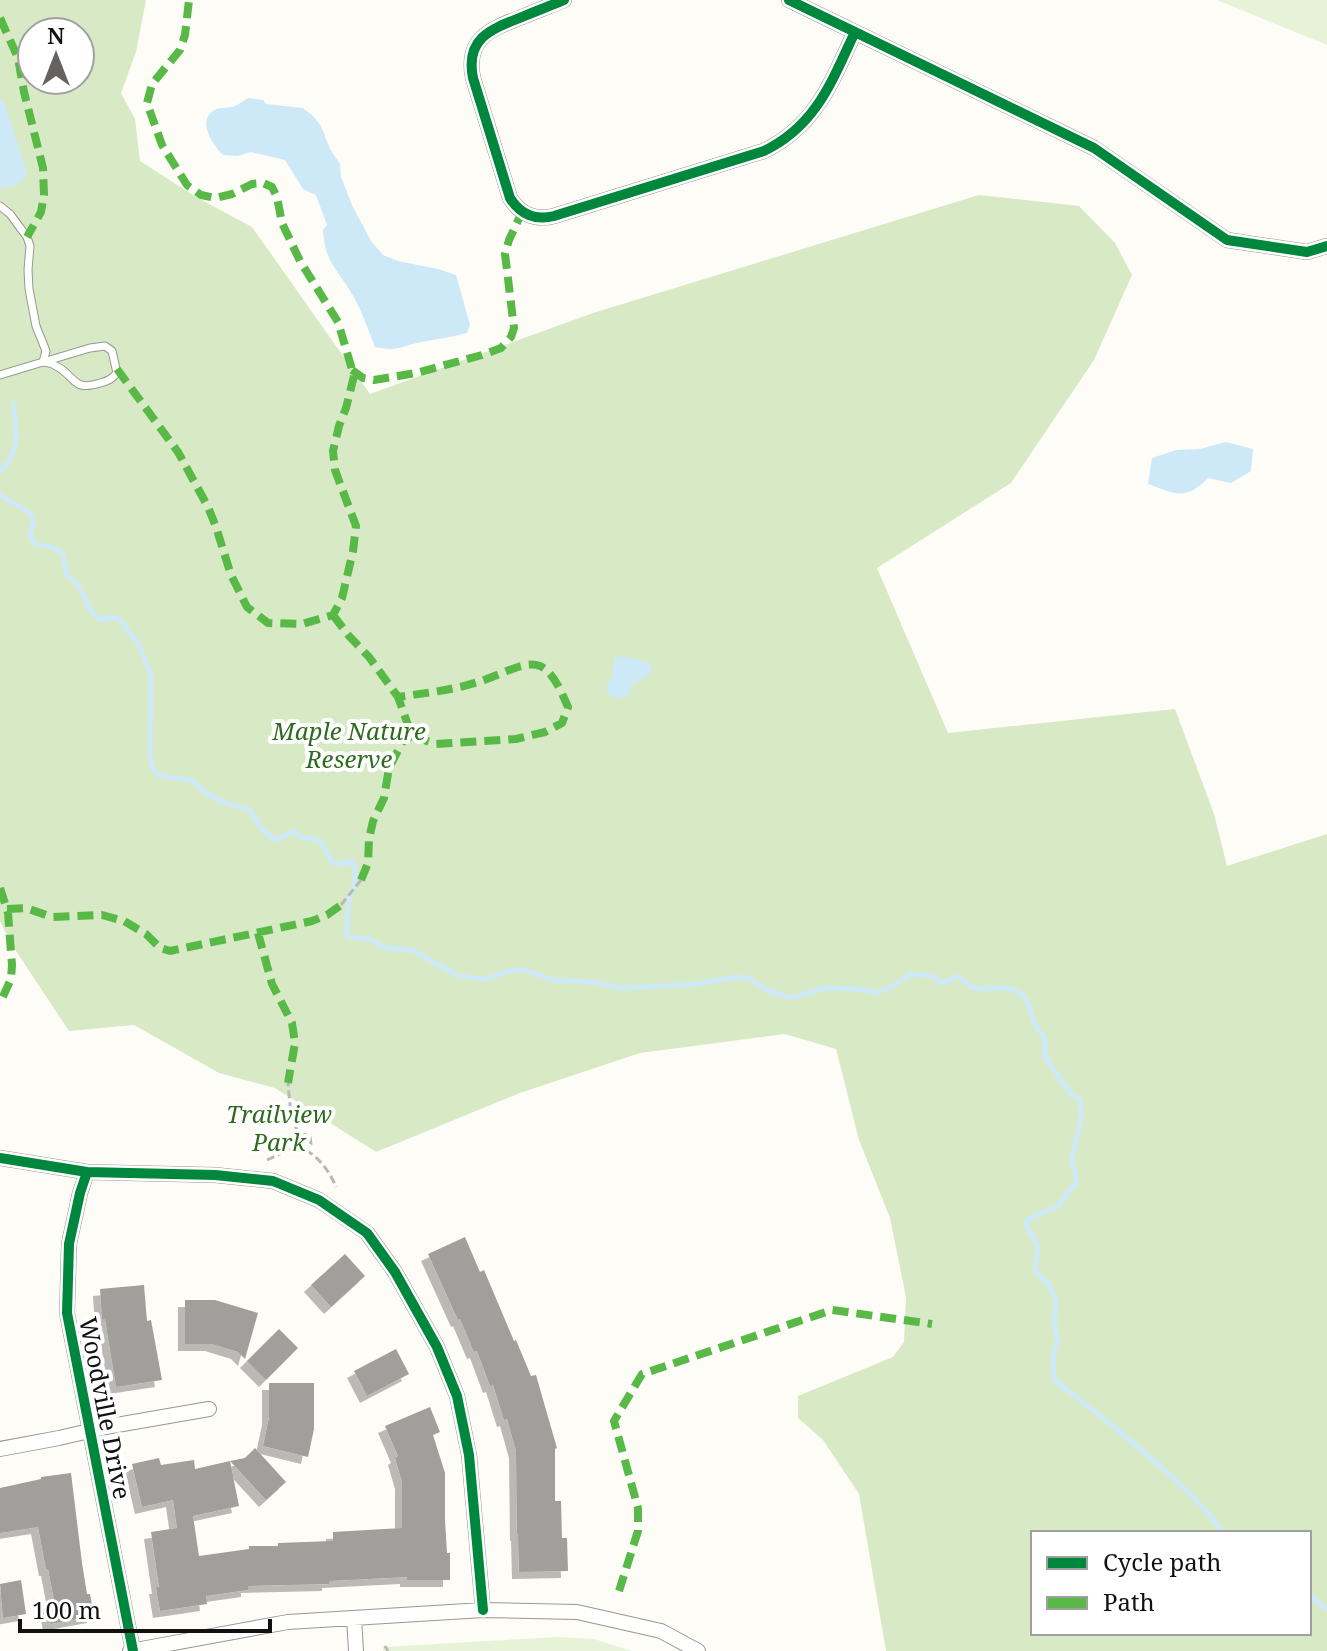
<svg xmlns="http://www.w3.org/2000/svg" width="1327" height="1651" font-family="'Noto Serif',serif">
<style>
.green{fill:#e7f3d7}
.forest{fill:#d8eac5;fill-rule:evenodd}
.water{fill:#cde8f7}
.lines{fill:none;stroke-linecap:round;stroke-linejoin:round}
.stream{stroke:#cde8f7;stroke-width:5}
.building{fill:#a19f9c;filter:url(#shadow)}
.lane-casing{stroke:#979795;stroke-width:9}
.street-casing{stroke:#979795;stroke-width:16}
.path{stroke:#b9b9b8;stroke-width:3;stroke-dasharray:8 4;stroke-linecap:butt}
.lane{stroke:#fffffe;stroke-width:7}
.street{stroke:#fffffe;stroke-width:14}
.quiet{stroke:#58b947;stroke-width:8;stroke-dasharray:16 8;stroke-linecap:butt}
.cycleway-casing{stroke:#fff;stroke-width:15}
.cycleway{stroke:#00873e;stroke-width:10}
.labels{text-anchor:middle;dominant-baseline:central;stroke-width:8;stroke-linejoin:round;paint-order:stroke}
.park-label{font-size:24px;font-style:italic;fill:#2f6b1f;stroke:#fff}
.street-label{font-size:24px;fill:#111;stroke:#fff}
</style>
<defs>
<filter id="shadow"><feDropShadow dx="-7" dy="7" stdDeviation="0" flood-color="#0004"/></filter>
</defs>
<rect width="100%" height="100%" fill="#fdfcf7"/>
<path class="green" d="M1217 0H1327V45Z
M558 1637 594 1639 632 1651H383V1647Z"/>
<path class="forest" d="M0 0H146L136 52 121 93 135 119 140 161 196 197 252 227 370 394 593 313 979 195 1079 206 1115 243 1132 275 1094 360 1011 483 877 568 948 733 1175 709 1214 814 1227 866 1327 834V1651H886L859 1494 823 1440 798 1418V1396L893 1357 904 1342 906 1297 890 1218 859 1140 836 1049 785 1034 640 1053 520 1093 376 1152 275 1088 219 1073 134 1025 69 1031 10 942 0 921ZM32 32H80V80H32ZM1033 1533H1309V1633H1033Z"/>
<path class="water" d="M248 98 263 100 266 104 303 108 313 116 321 126 330 149 340 164 341 177 352 205 371 241 383 255 398 261 438 269 456 275 470 325 467 333C452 337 437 339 421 342 401 346 399 352 375 347 368 330 362 310 352 294 337 268 325 263 323 230L327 225 316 195 303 189 285 160 251 152 238 156 223 155C213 145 197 122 213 111 219 107 225 108 232 107 237 106 243 101 248 98Z
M0 99 4 102 27 172 23 181 8 188H0Z
M1226 442 1253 449 1251 471 1231 483 1208 478C1186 501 1175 494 1148 484L1152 458 1176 450 1200 449Z
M615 657C629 657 640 657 651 666L650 674 632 685 628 695 618 699 609 695 606 687 611 679Z"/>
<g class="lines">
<path class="stream" d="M0 471C21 453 16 429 13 404
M0 494C9 503 25 506 32 517 38 526 25 533 33 541 38 548 44 544 51 547 53 547 61 553 63 554L66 574C85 586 83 607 100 620L111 617 120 620 139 645 151 675 150 757 155 773C167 779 180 777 192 781 198 784 202 790 207 794 217 800 236 807 249 809L261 828 275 840C283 839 287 833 295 831L302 838C323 838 324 845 332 863L340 864 352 861C361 881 351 887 348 906 347 915 348 924 346 933L349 937 369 939 386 948 412 950 458 976 485 979 513 970H524L553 980 593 982 621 988 696 984 736 977 749 978 766 990 791 998 825 988 858 989 876 993 891 987 911 974 932 976 943 984C967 968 959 983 974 988 985 991 999 985 1011 989 1029 994 1029 1008 1034 1022 1036 1028 1041 1032 1044 1037 1047 1043 1043 1049 1045 1055 1048 1063 1067 1088 1073 1096L1080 1099 1081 1120 1071 1161 1076 1174V1182L1059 1205 1027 1220V1228L1038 1246 1035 1271 1048 1284 1056 1301 1054 1322 1058 1342 1053 1352 1054 1380C1086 1404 1116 1428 1146 1454 1173 1478 1203 1503 1223 1533
M1309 1595 1327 1609"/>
</g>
<path class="building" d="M465 1237 480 1272 484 1270 514 1341 516 1340 531 1376 536 1375 544 1403 557 1448 555 1449V1501H561L562 1538H567L568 1571 519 1572 518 1534H517L516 1451 507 1419 504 1420 493 1385 490 1386 477 1351 474 1352 460 1319 458 1320 428 1254Z
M345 1254 365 1276 331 1307 311 1285Z
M144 1285 147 1321 151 1320 162 1380 116 1387 105 1319H102L100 1289Z
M185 1300H215L258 1313 245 1359 238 1352 212 1344H185Z
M279 1329 298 1348 266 1380 247 1361Z
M396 1349 409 1374 367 1396 354 1371Z
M269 1383H314V1429L308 1457 263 1446 269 1418Z
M430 1407 440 1432 433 1435 445 1473V1520L447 1553H450V1580H407V1577L329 1581V1584L248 1586V1590L206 1596 207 1604 160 1611 156 1587H159L151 1532 177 1528 173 1500 142 1507 132 1464 159 1458 161 1465 194 1460 195 1469 230 1461 239 1506 193 1516 199 1556 249 1549V1546H278V1543L333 1541V1532L402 1528V1482L395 1458 398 1456 385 1426Z
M255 1448 286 1482 266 1500 230 1461 245 1458Z
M71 1473 82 1563 87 1594H90L94 1616 50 1624 46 1602 54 1600 48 1569H46L38 1527 0 1533V1488L41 1479V1477Z
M21 1580 26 1614 3 1618 0 1584Z"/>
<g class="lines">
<defs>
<path id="lane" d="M0 206 10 214 27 237 30 246 28 270 29 289 36 326 46 351 43 362 0 375
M105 346 112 351 117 373C112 379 108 381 100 383 72 392 76 376 56 366 52 363 47 363 43 362L90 348Z"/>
<path id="street" d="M564 0C550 6 536 11 522 17 491 29 465 38 473 78L510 198C520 214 535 221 554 216L764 151C816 126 832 81 855 32
M789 0 1094 148 1227 240 1307 252 1327 246
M0 1158 87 1172 215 1175 273 1181 319 1200 367 1233 395 1272 437 1347 457 1396 469 1455 483 1610
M87 1172 80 1193 69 1244 67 1313 133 1651
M0 1449 59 1438 111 1426 209 1409
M354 1618 356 1651
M130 1651 288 1622 483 1610 577 1612 661 1631 698 1651"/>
</defs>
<use href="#lane" class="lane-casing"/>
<use href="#street" class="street-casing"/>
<path class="path" d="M341 905 361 880
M299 1133 310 1136 311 1144 306 1150
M294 1148C295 1148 306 1150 307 1151 319 1157 331 1174 336 1187
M267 1160 293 1148 291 1137 298 1133 291 1115 288 1083
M385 1646 388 1651"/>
<use href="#lane" class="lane"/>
<use href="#street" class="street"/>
<path class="quiet" d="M0 18 18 58 24 92 43 168 44 195 41 212 27 237
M117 369 178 452 208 507 216 527 231 575 247 607 268 623 302 624 333 615 342 598 353 551 356 526 335 470 333 451 339 426 346 408 354 376 338 322 300 261 282 223 277 197 272 187 263 183 252 184 232 194 216 198 201 195 187 185 162 145 147 103 152 84 180 50 185 35 189 0
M352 370 363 378 374 380 416 373 482 355 501 348 511 337 514 328 505 254 509 240 522 212
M333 615 349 636 369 657 398 697C433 692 464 689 497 675 510 670 527 661 540 666 554 672 562 694 568 707L562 723 545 732 516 739 436 744 412 736 398 697
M361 880 368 863 369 839 373 821 384 798 389 768 403 741 412 736
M0 888 8 913 12 965 11 979 0 1003
M7 909 26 908 52 917 102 915 124 921 146 934 160 948 170 951 312 921 327 915 341 905
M258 933 272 984 292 1023 295 1043 288 1083
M619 1591 638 1531V1508L614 1421 642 1374 832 1310 932 1324"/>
<defs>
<path id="cycleway" d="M564 0C550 6 536 11 522 17 491 29 465 38 473 78L510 198C520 214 535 221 554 216L764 151C816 126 832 81 855 32
M789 0 1094 148 1227 240 1307 252 1327 246
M0 1158 87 1172 215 1175 273 1181 319 1200 367 1233 395 1272 437 1347 457 1396 469 1455 483 1610
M87 1172 80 1193 69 1244 67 1313 133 1651"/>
</defs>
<use href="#cycleway" class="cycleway-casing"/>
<use href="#cycleway" class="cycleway"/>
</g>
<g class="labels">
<g class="park-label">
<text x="349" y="730">Maple Nature<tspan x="349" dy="28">Reserve</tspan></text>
<text x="279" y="1113">Trailview<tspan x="279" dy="28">Park</tspan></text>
</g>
<g class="street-label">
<text transform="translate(106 1408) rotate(79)">Woodville Drive</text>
</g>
</g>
<rect x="1031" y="1531" width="280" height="104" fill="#ffffff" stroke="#a0a0a0" stroke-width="2"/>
<rect x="1047" y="1557" width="40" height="12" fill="#00873e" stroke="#a0a0a0" stroke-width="2"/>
<text x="1103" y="1571" font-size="24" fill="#111111">Cycle path</text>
<rect x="1047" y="1597" width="40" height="12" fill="#58b947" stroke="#a0a0a0" stroke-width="2"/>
<text x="1103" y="1611" font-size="24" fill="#111111">Path</text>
<g transform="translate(56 56)"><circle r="38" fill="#ffffff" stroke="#a0a0a0" stroke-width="2"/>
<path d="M0-6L14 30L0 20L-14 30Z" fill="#646362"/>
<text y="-12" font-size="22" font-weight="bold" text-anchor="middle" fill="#111111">N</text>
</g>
<path d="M20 1619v12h250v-12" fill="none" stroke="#111111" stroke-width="4"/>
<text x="32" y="1619" font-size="24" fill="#111111" stroke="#ffffff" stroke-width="6" paint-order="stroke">100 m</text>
</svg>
